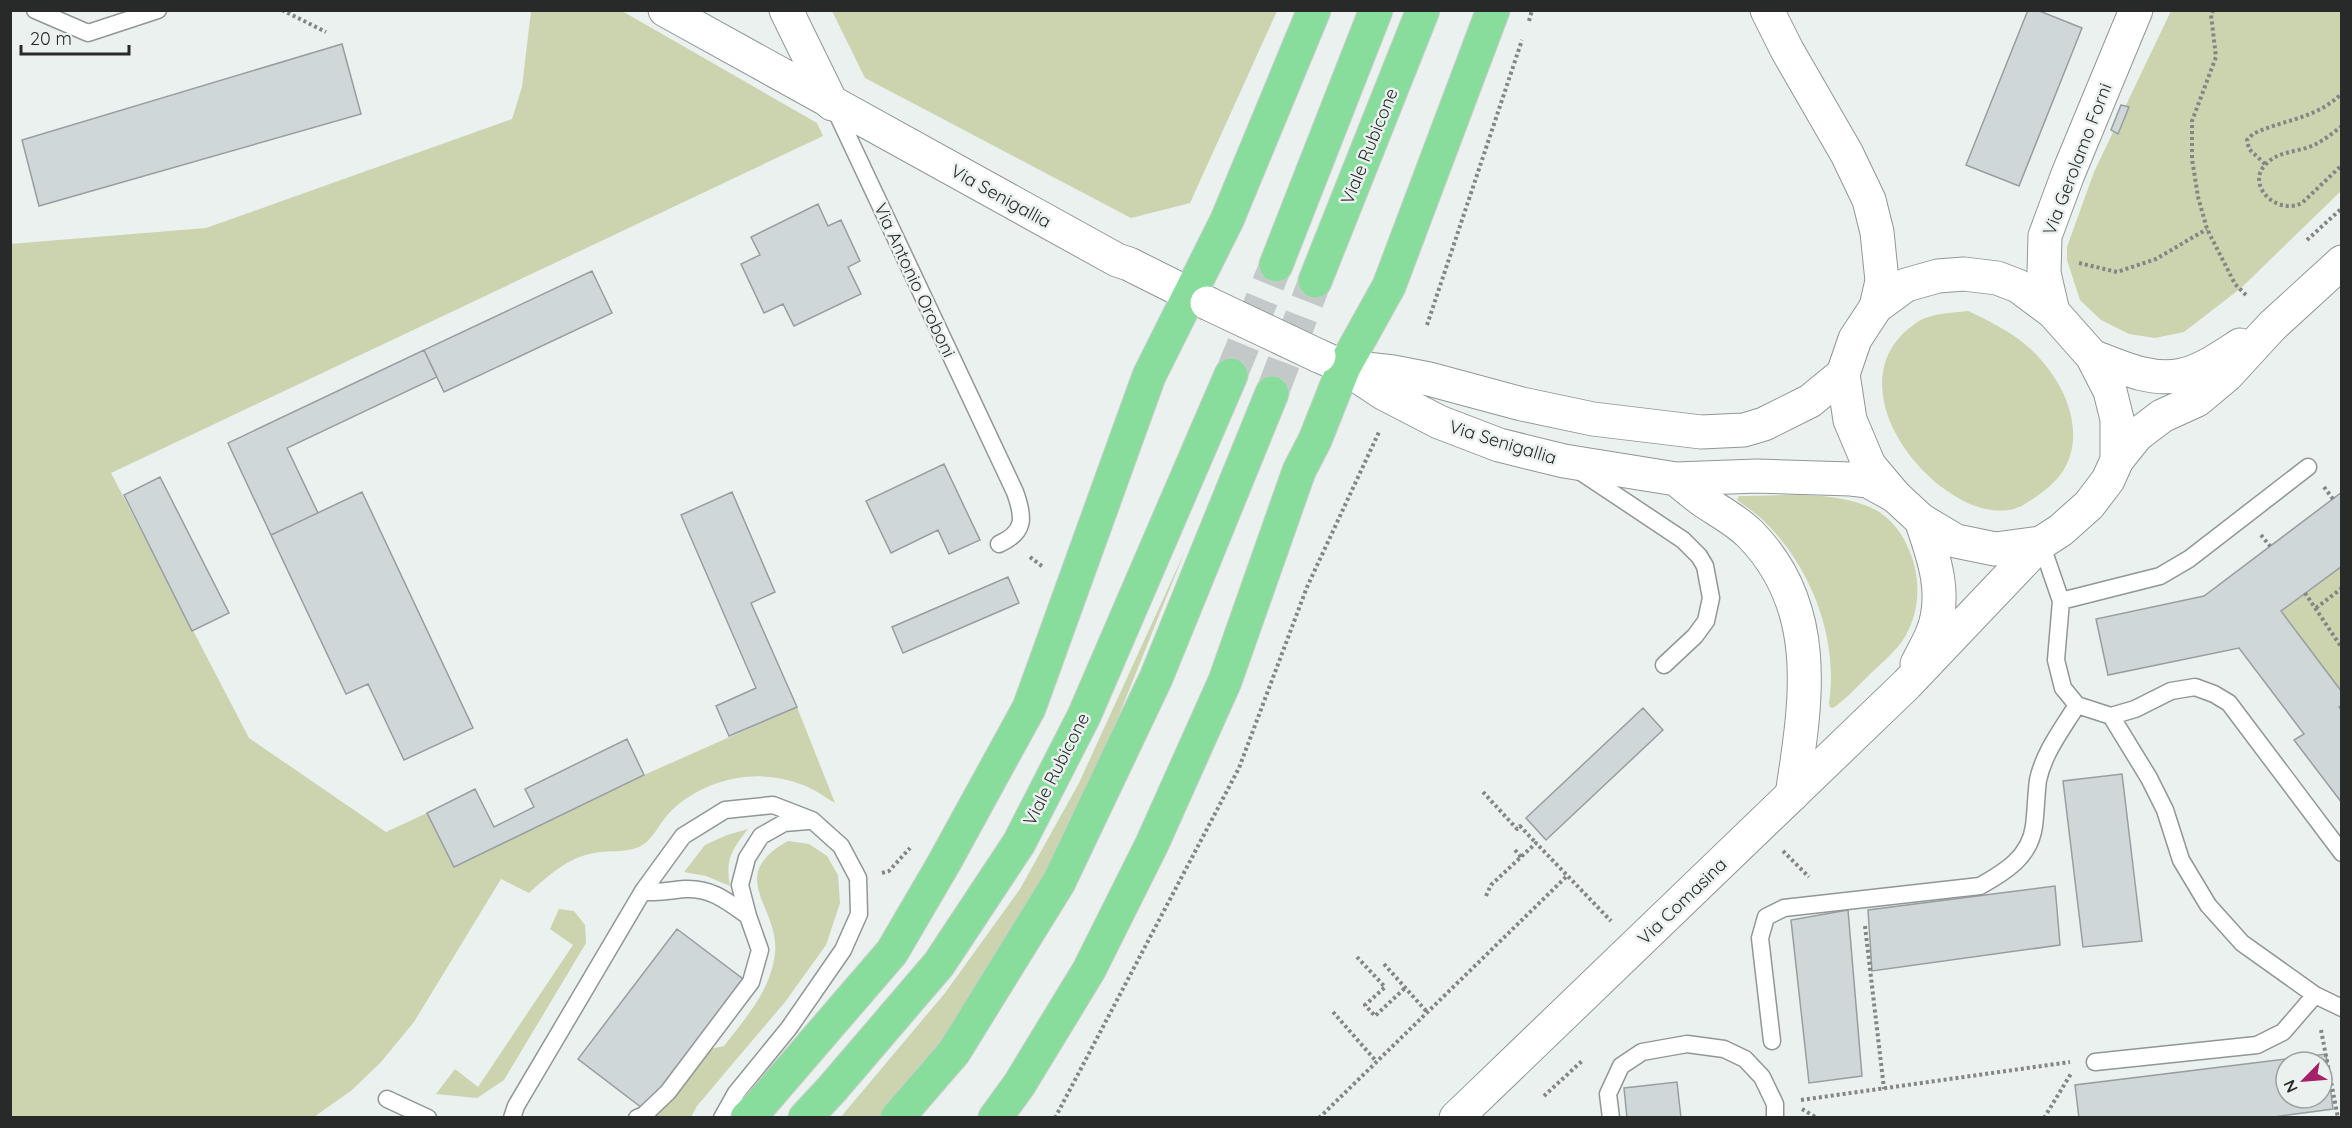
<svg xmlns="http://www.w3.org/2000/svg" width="2352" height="1128" font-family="Quicksand,sans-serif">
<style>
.green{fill:#ccd3af}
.building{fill:#d0d7d9;stroke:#989ea0;stroke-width:1.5;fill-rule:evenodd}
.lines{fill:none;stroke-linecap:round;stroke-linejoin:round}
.highway-tunnel{stroke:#c3c9c8;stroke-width:33;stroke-dasharray:33 16;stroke-linecap:butt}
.lane-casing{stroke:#909796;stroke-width:19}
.street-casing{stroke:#909796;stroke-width:35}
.secondary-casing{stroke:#909796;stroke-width:35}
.highway-casing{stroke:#cbcccc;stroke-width:35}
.path{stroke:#828685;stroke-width:4;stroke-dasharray:3 3;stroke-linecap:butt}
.lane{stroke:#fff;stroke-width:16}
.street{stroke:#fff;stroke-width:33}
.secondary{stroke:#fff;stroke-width:33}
.highway{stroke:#88dd9d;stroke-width:33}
.street-bridge-casing{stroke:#909796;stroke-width:35;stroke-linecap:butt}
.street-bridge{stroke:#fff;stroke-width:33}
.labels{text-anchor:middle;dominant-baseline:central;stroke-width:5;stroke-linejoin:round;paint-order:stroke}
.street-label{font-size:18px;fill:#282a2a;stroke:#eaf1ef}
</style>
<rect width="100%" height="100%" fill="#eaf1ef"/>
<path class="green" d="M531 11H622L817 123 823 136 111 473 249 738 386 832 427 813 454 867 644 775 797 707 835 803C825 797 814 789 803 785 758 767 707 778 672 810 660 821 654 840 639 847 626 853 607 850 594 853 568 857 548 876 529 893L501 879 414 1022 381 1062 352 1090 314 1117H11L10 244 206 228 512 119 522 87Z
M832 11H1277L1190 203 1131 218 865 78Z
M2171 11H2341V191L2241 288 2184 332 2155 338 2129 334 2101 320 2080 300 2067 260V247L2094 172Z
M1968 311C1989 321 2010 331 2027 346 2061 375 2089 429 2063 471 2054 485 2039 495 2025 504 1960 544 1817 391 1916 323 1930 313 1952 313 1968 311Z
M1739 496C1782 496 1834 490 1874 509 1890 517 1903 534 1909 550 1923 582 1920 622 1896 649 1887 659 1876 668 1867 677 1856 688 1845 700 1833 708L1830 707 1829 703C1839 637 1810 565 1762 519 1754 512 1745 506 1737 500Z
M1185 551 1090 787 1044 875 947 1034 899 1095 878 1117 840 1118 945 993 1020 889 1079 783Z
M2341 566V692L2281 611Z
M748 829C732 850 725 858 730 886L706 876 684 872 705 845 727 835Z
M788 841 809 844 827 856 838 875 840 903 826 945 785 1002 697 1106 691 1117 651 1118 710 1049 724 1046C746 1017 770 992 775 954 780 906 724 877 788 841Z
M559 909 574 911 585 925 586 943 504 1080 477 1098 436 1094 455 1069 478 1087 573 945 550 929Z"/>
<path class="building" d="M2028 10H2037L2082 28 2019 186 1966 165Z
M342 44 361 114 39 206 22 140Z
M2121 105 2129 107 2118 134 2111 130Z
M818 204 828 226 841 220 860 261 848 267 861 294 794 326 783 304 764 313 741 264 760 255 751 237Z
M592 271 612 313 444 392 424 350Z
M424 350 437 377 287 448 318 513 271 535 228 443Z
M944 464 980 540 949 554 938 530 891 553 866 501Z
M160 477 229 613 192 631 124 495Z
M362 492 473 728 404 760 368 684 346 694 271 535Z
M732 492 775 592 751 603 797 707 729 736 716 706 756 688 681 515Z
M2342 492V566L2281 611 2342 692V706L2339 707 2342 711V803L2294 740 2304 734 2239 648 2108 675 2096 619 2204 596Z
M1008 577 1019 603 903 653 892 627Z
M1643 708 1663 730 1546 840 1526 818Z
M627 739 644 775 454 867 427 813 475 789 494 827 534 807 525 789Z
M2122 774 2142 941 2083 947 2063 781Z
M2055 886 2060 945 1872 971 1868 910Z
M1848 910 1862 1076 1809 1083 1791 920Z
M677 929 747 982 646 1111 578 1059Z
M2326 1054 2333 1109 2266 1118H2079L2075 1085ZM2286 1062H2322V1098H2286Z
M1677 1082 1681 1118H1627L1624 1088Z"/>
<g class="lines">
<path class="highway-tunnel" d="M1231 375 1276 265
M1272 393 1315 281"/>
<defs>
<path id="lane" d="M35 10 88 33 158 10
M834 107 1015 492C1024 517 1026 532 999 544
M1578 470 1683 540 1699 556 1705 566 1711 598 1706 621 1695 636 1664 665
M2041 543 2061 601 2056 660 2063 688 2077 705 2111 716 2135 709 2171 691 2195 687 2214 694 2229 703 2342 853
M2061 601 2160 576 2189 559 2308 467
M2111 716 2149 778 2165 810 2181 860 2208 905 2242 943 2315 995 2342 1008
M643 891C658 894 670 890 685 889 712 888 727 901 748 916
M1772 1041 1760 938 1766 917 1784 908 1980 886C2005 872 2030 857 2034 826 2036 811 2036 795 2038 780 2044 752 2063 728 2077 705
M2095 1062 2257 1045 2283 1032 2315 995
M387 1099 428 1118
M512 1118 516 1106 643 891 683 836 725 810 773 805 812 820 841 846 858 878 859 914 843 950 789 1028 736 1093 722 1118
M637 1118 644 1115 668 1092 751 982 760 950 748 916 740 885 747 858 761 836 784 823 808 821
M1611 1118 1608 1094 1621 1066 1642 1052 1687 1044 1724 1049 1745 1059 1762 1077 1775 1104V1118"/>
<path id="street" d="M665 10 1117 260 1129 264 1207 303
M786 10 832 104
M1767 10 1787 50 1847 154 1869 200 1877 232 1882 281 1876 307
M2053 312 2044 273 2045 236 2068 174 2136 10
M1319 356 1344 367 1383 393 1439 422 1499 445 1564 461 1676 479 1757 476 1851 479 1868 481 1895 496
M1348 367 1393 372 1429 379 1522 404 1593 419 1701 432 1744 430 1764 424 1810 401 1843 374
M1676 479C1686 487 1695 495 1705 502 1720 512 1737 521 1750 534 1823 608 1806 703 1792 795"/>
<path id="secondary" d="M1964 274 1997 278 2018 286 2053 312 2092 356 2110 391 2117 419V460L2108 480 2089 505 2061 530 2041 543 1995 549 1956 541 1921 520 1895 496 1869 465 1850 420 1843 374 1855 339 1876 307 1906 285 1938 276Z
M2092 356C2120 367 2151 382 2182 375 2202 371 2223 356 2240 345
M2117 460 2137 435 2162 416 2197 400 2227 375 2272 326 2342 262
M1917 664C1922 654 1928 644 1932 634 1948 596 1934 557 1921 520
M1456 1118 1907 684 2041 543"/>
<path id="highway" d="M1276 265 1376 10
M1315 281 1423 10
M747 1118 761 1104 892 952 944 863 1029 708 1149 376 1227 220 1314 10
M805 1118 832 1089 939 964 1019 843 1084 716 1231 375
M897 1118 954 1052 1059 882 1156 678 1272 393
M995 1118 1019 1085 1089 970 1152 844 1225 681 1299 471 1315 440 1344 367 1389 286 1493 10"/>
</defs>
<use href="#lane" class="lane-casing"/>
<use href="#street" class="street-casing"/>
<use href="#secondary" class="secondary-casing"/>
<use href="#highway" class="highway-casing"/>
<path class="path" d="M282 10 326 32
M2213 10 2211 15 2216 57 2192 121V159L2198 197 2207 229 2235 284 2247 296
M1529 21 1532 10
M2342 126C2333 133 2324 140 2314 145 2299 152 2278 151 2266 164 2245 184 2276 216 2302 203L2342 165
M2265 164 2249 149 2247 140 2253 134C2284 119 2317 119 2342 93
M2307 240 2342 208
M2079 263 2117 272 2156 259 2207 229
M1427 325 1522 40
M2324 487 2333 499
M2261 535 2270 546
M1030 557 1043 567
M2305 593 2342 648
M2316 608 2342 588
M1483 792 1517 829 1520 826 1536 843
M1515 850 1521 857
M1783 851 1809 877
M882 873 889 871 910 848
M1486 896 1491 885 1536 843 1611 921
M1865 926 1884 1089
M1357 957 1385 987 1365 1005 1375 1016 1405 988
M1384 964 1427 1012
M1333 1012 1376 1061
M2321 1030 2338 1118
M1544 1096 1582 1061
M1801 1100 2070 1062
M1802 1109 1817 1118
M1055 1118 1239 768 1307 587 1379 432
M1319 1118 1568 875
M2044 1118 2072 1072"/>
<use href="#lane" class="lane"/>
<use href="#street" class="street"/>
<use href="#secondary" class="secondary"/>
<use href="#highway" class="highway"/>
<defs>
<path id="street-bridge" d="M1207 303 1319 356"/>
</defs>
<use href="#street-bridge" class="street-bridge-casing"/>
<use href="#street-bridge" class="street-bridge"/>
</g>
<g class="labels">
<g class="street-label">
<text transform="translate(1369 146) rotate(-68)">Viale Rubicone</text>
<text transform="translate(2077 159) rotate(-69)">Via Gerolamo Forni</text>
<text transform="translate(1001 196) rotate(29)">Via Senigallia</text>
<text transform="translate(915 280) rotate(65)">Via Antonio Oroboni</text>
<text transform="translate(1503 442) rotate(17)">Via Senigallia</text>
<text transform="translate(1056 769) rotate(-63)">Viale Rubicone</text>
<text transform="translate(1682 901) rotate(-44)">Via Comasina</text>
</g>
</g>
<rect width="2352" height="1128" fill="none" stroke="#282a2a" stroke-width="24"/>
<g transform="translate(2304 1080) rotate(245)"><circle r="28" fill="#eaf1ef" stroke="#9ca1a0" stroke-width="1.5"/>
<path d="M0-4.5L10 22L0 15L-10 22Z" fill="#a51f69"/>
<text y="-9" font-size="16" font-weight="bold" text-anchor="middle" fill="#282a2a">N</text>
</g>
<path d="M21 45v9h108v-9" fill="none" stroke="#282a2a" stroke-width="3"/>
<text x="30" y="45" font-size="18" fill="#282a2a" stroke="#eaf1ef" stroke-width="4.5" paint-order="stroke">20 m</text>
</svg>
